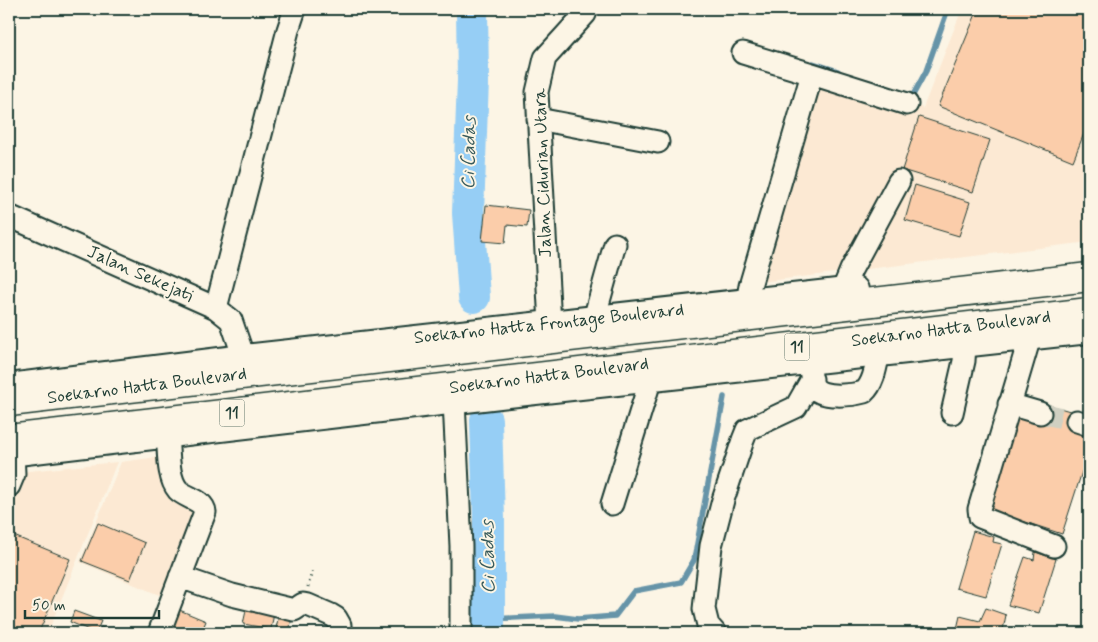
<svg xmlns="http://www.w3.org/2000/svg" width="1098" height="642" font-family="Mynerve,sans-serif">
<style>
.built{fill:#fce9d3}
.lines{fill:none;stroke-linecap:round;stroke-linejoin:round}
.stream{stroke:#6694a8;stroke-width:5.5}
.river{stroke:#96cef5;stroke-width:32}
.building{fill:#fbcdaa;stroke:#1f3d34}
.minor-tunnel{stroke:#d0d0c2;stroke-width:21;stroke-dasharray:21 11;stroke-linecap:butt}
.minor-casing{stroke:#1f3d34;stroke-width:25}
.major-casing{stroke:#1f3d34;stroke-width:30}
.highway-casing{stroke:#1f3d34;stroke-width:31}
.path{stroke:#1f3d34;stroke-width:3;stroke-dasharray:1 4;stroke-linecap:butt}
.minor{stroke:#fcf5e5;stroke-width:21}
.major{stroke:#fcf5e5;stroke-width:26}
.highway{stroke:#fcf5e5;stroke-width:28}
.labels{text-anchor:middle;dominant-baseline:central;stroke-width:4;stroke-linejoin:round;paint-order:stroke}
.shield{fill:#fcf5e5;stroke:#617469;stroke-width:1}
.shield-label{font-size:16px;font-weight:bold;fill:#1f3d34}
.street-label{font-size:18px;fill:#1f3d34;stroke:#fcf5e5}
.water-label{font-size:19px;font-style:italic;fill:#375a5b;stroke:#fcf5e5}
</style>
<rect width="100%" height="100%" fill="#fcf5e5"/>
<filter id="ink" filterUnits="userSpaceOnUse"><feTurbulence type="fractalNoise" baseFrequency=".02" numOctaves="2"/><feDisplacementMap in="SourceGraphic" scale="10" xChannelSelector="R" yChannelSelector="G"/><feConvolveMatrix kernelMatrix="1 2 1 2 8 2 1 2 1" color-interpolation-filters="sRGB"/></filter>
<g filter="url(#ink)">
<path class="built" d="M962 9H1089V242L760 282 814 74 923 108Z
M165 456 163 490 198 514 164 597 80 562 121 462Z
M117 462 48 632 50 633H9V473Z"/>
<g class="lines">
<path class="stream" d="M811 68 813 63 838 71
M906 94 913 95 926 71 948 9
M489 619 555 616 578 619 615 616 634 591 681 582 694 560 724 397"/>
<path class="river" d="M472 9 473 80 468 213 474 297
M486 420 489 519V633"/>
</g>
<path class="building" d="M978 9H1089V121L1073 161 938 106Z
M919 117 990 140 973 192 902 170Z
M915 185 970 202 959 236 905 220Z
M486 205 529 210 527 227 507 225 505 243 482 241Z
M1043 403 1080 414 1089 435V450L1062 534 985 509 1010 415 1036 424Z
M98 523 145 543 130 580 82 561Z
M973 531 994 537 993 542 1002 544 986 596 956 588Z
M9 534 70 559 39 632 42 633H9Z
M1035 552 1056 559 1039 613 1008 605 1025 557 1034 560Z
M248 602 275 608 271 629 243 624Z
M986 608 1006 615 1003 630 1012 633H956L960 616 980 621Z
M177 609 206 621 201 633H183L169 627Z
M280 610 293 613 289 632 276 628Z
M74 611 101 621 96 633 70 622Z
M101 627 118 633H98Z"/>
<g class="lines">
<path class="minor-tunnel" d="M1040 413 1077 421"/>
<defs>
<path id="minor" d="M743 53 812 74
M538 119 658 142
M9 216 216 308 231 320 244 358
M842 292 851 270 899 181
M747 302 750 286 812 74 907 104
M216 308 288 30 295 9
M594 319 615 244
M550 324 537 92 545 58 585 14 587 9
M1030 337 979 509 980 517 1054 546
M810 368C811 374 811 382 814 387 821 399 853 395 864 392 874 383 876 366 879 352
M454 401 461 546V633
M1009 404 1040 413
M952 413 964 361 965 344
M1077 421 1089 425
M9 486 14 474 13 452
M612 504 651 378
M180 577 232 595 294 610 303 604 308 605 331 615 336 618 340 625V633
M159 633 205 512C204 500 186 498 178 490 167 477 169 451 167 435
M715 633 708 625 704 609 711 546 723 500 743 440 747 430 796 407 812 379"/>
<path id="major" d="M9 387 244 358 855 290
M9 453 508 394 1089 330"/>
<path id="highway" d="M9 402 1089 277
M9 439 1089 312"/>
</defs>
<use href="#minor" class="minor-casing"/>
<use href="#major" class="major-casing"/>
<use href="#highway" class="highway-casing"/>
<path class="path" d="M308 587 312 571"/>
<use href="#minor" class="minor"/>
<use href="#major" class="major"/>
<use href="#highway" class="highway"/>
</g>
</g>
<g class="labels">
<g class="shield">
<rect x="784.5" y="333.5" width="25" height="27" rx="4"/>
<rect x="219.5" y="399.5" width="25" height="27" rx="4"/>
</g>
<g class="shield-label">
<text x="797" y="347">11</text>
<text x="232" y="413">11</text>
</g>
<g class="street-label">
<text transform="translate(543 173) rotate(-92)">Jalan Cidurian Utara</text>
<text transform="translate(140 274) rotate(24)">Jalan Sekejati</text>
<text transform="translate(549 324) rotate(-6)">Soekarno Hatta Frontage Boulevard</text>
<text transform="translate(951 329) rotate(-7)">Soekarno Hatta Boulevard</text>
<text transform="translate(549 376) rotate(-7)">Soekarno Hatta Boulevard</text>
<text transform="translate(147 386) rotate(-7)">Soekarno Hatta Boulevard</text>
</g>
<g class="water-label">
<text transform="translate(469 153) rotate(-89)">Ci Cadas</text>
<text transform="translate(488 557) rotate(-91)">Ci Cadas</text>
</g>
</g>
<rect width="1098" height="642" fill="none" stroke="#fcf5e5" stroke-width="30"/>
<rect x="15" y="15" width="1068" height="612" fill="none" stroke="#1f3d34" stroke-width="2" filter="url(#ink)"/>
<path d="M25 610v8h134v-8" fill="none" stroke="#1f3d34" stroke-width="2.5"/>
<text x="32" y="610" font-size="15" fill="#1f3d34" stroke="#fcf5e5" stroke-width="4" paint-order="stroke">50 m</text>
</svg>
